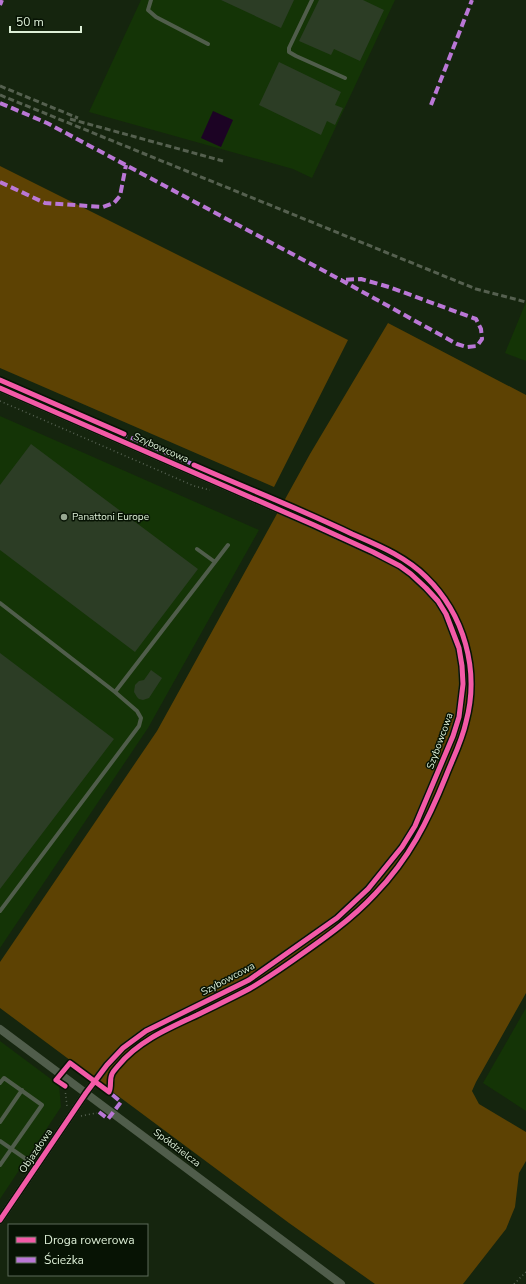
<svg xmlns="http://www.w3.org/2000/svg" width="526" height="1284" font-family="'Nunito Sans',sans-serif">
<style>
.built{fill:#143406}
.green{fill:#5d4203}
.water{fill:#1c0324}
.building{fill:#2c3d25}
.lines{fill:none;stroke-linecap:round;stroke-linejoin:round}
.path{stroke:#586454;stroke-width:1.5;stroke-dasharray:1 3;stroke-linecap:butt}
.lane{stroke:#505d4b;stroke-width:4}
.street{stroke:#505d4b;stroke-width:8}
.rail{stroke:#55604f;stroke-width:3;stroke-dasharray:6 3;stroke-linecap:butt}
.quiet{stroke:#ba77d6;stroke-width:4;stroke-dasharray:8 4;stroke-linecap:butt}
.cycleway-casing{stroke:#071304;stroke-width:8}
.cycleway{stroke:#f35aa7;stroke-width:5}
.poi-dot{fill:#97a891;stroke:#071304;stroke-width:1.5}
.labels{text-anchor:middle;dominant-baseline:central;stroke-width:3;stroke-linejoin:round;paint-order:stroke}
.street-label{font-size:10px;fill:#ddefd7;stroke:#071304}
.poi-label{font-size:10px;fill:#ddefd7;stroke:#071304;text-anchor:start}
</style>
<rect width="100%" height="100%" fill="#15250e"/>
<path class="built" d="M141 0H395L312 178 293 169 89 112Z
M526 302V361L505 353Z
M0 416 259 530 148 728 0 948Z
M526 1008V1111L483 1083Z
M0 1041 59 1085 61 1107 0 1199Z"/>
<path class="green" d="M0 166 348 340 274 487 0 368Z
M388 323 526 395V993L476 1082 472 1091 479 1104 526 1132V1161L519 1173 515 1207 506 1229 463 1284H375L289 1223 0 1008V962L157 731 310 454Z"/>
<path class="water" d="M213 111 233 120 221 147 201 138Z"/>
<path class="building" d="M221 0H294L281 28Z
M319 0H363L384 10 360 61 334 49 331 55 299 41Z
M279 62 341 92 335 105 343 108 335 125 327 121 321 135 259 105Z
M31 444 198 569 135 652 0 550V485Z
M0 653 114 739 0 889Z
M151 670 162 678 149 698 143 700 139 699 137 697 134 692 135 685 139 681 144 680Z"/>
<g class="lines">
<path class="path" d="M0 401 194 486 210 490
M84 1074 91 1072
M65 1089 67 1106
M81 1116 97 1113
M514 1284 526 1272"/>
<path class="lane" d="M151 0 148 10 156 17 208 44
M312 0 289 48V52L296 56 345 78
M215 562 228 545
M0 603 115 692 137 711 141 718 139 726 0 911
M115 692 215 562 197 549
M0 1083 4 1078 42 1105 0 1165
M0 1122 22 1090
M0 1141 36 1166"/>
<path class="street" d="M0 388 314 525 373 552 400 566 411 574 426 588 438 601 446 614 459 648 462 666 463 684 459 717 453 736 415 826 402 847 368 889 337 918 249 980 146 1031 123 1048 107 1065 86 1093 0 1220
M0 1029 341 1284"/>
<path class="rail" d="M0 86 78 118
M0 95 476 289 526 302
M70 119 223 161"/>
<path class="quiet" d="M0 5 2 0
M0 103 47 123 341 280 457 344 467 347 477 346 482 339 481 329 476 319 389 287 361 279 341 280
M431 105 472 0
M0 182 45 203 103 207 114 203 120 196 126 165
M120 433 197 466
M99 1112 108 1119 121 1102 109 1092"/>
<defs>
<path id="cycleway" d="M0 380 124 434
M0 388 314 525 373 552 400 566 411 574 426 588 438 601 446 614 459 648 462 666 463 684 459 717 453 736 415 826 402 847 368 889 337 918 249 980 146 1031 123 1048 107 1065 86 1093 0 1220
M65 1086 56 1080 70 1063 109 1092C112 1086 109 1080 112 1074 112 1073 117 1067 118 1066 138 1041 169 1028 197 1015 215 1006 232 998 249 989 263 981 276 972 289 963 319 942 350 921 375 894 409 859 428 821 446 776 453 758 462 741 466 722 480 670 464 614 426 577 405 556 377 545 352 534 300 509 246 488 194 465"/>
</defs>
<use href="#cycleway" class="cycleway-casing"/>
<use href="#cycleway" class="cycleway"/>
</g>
<circle class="poi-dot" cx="64" cy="517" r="4"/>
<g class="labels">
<g class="street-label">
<text transform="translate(161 448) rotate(24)">Szybowcowa</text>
<text transform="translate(440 741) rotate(-70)">Szybowcowa</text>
<text transform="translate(228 979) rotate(-28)">Szybowcowa</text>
<text transform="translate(177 1148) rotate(37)">Spółdzielcza</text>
<text transform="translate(36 1151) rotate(-56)">Objazdowa</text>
</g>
<g class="poi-label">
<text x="72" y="517">Panattoni Europe</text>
</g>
</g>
<rect x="8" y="1224" width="140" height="52" fill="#071304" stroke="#5d6b58"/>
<rect x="16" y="1237" width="20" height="6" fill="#f35aa7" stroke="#5d6b58"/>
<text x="44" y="1244" font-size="12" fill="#ddefd7">Droga rowerowa</text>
<rect x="16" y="1257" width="20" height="6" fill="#ba77d6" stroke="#5d6b58"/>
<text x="44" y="1264" font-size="12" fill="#ddefd7">Ścieżka</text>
<path d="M10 26v6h71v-6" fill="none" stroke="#ddefd7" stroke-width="2"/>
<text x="16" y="26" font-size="12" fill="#ddefd7" stroke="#071304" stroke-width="3" paint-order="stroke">50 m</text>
</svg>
